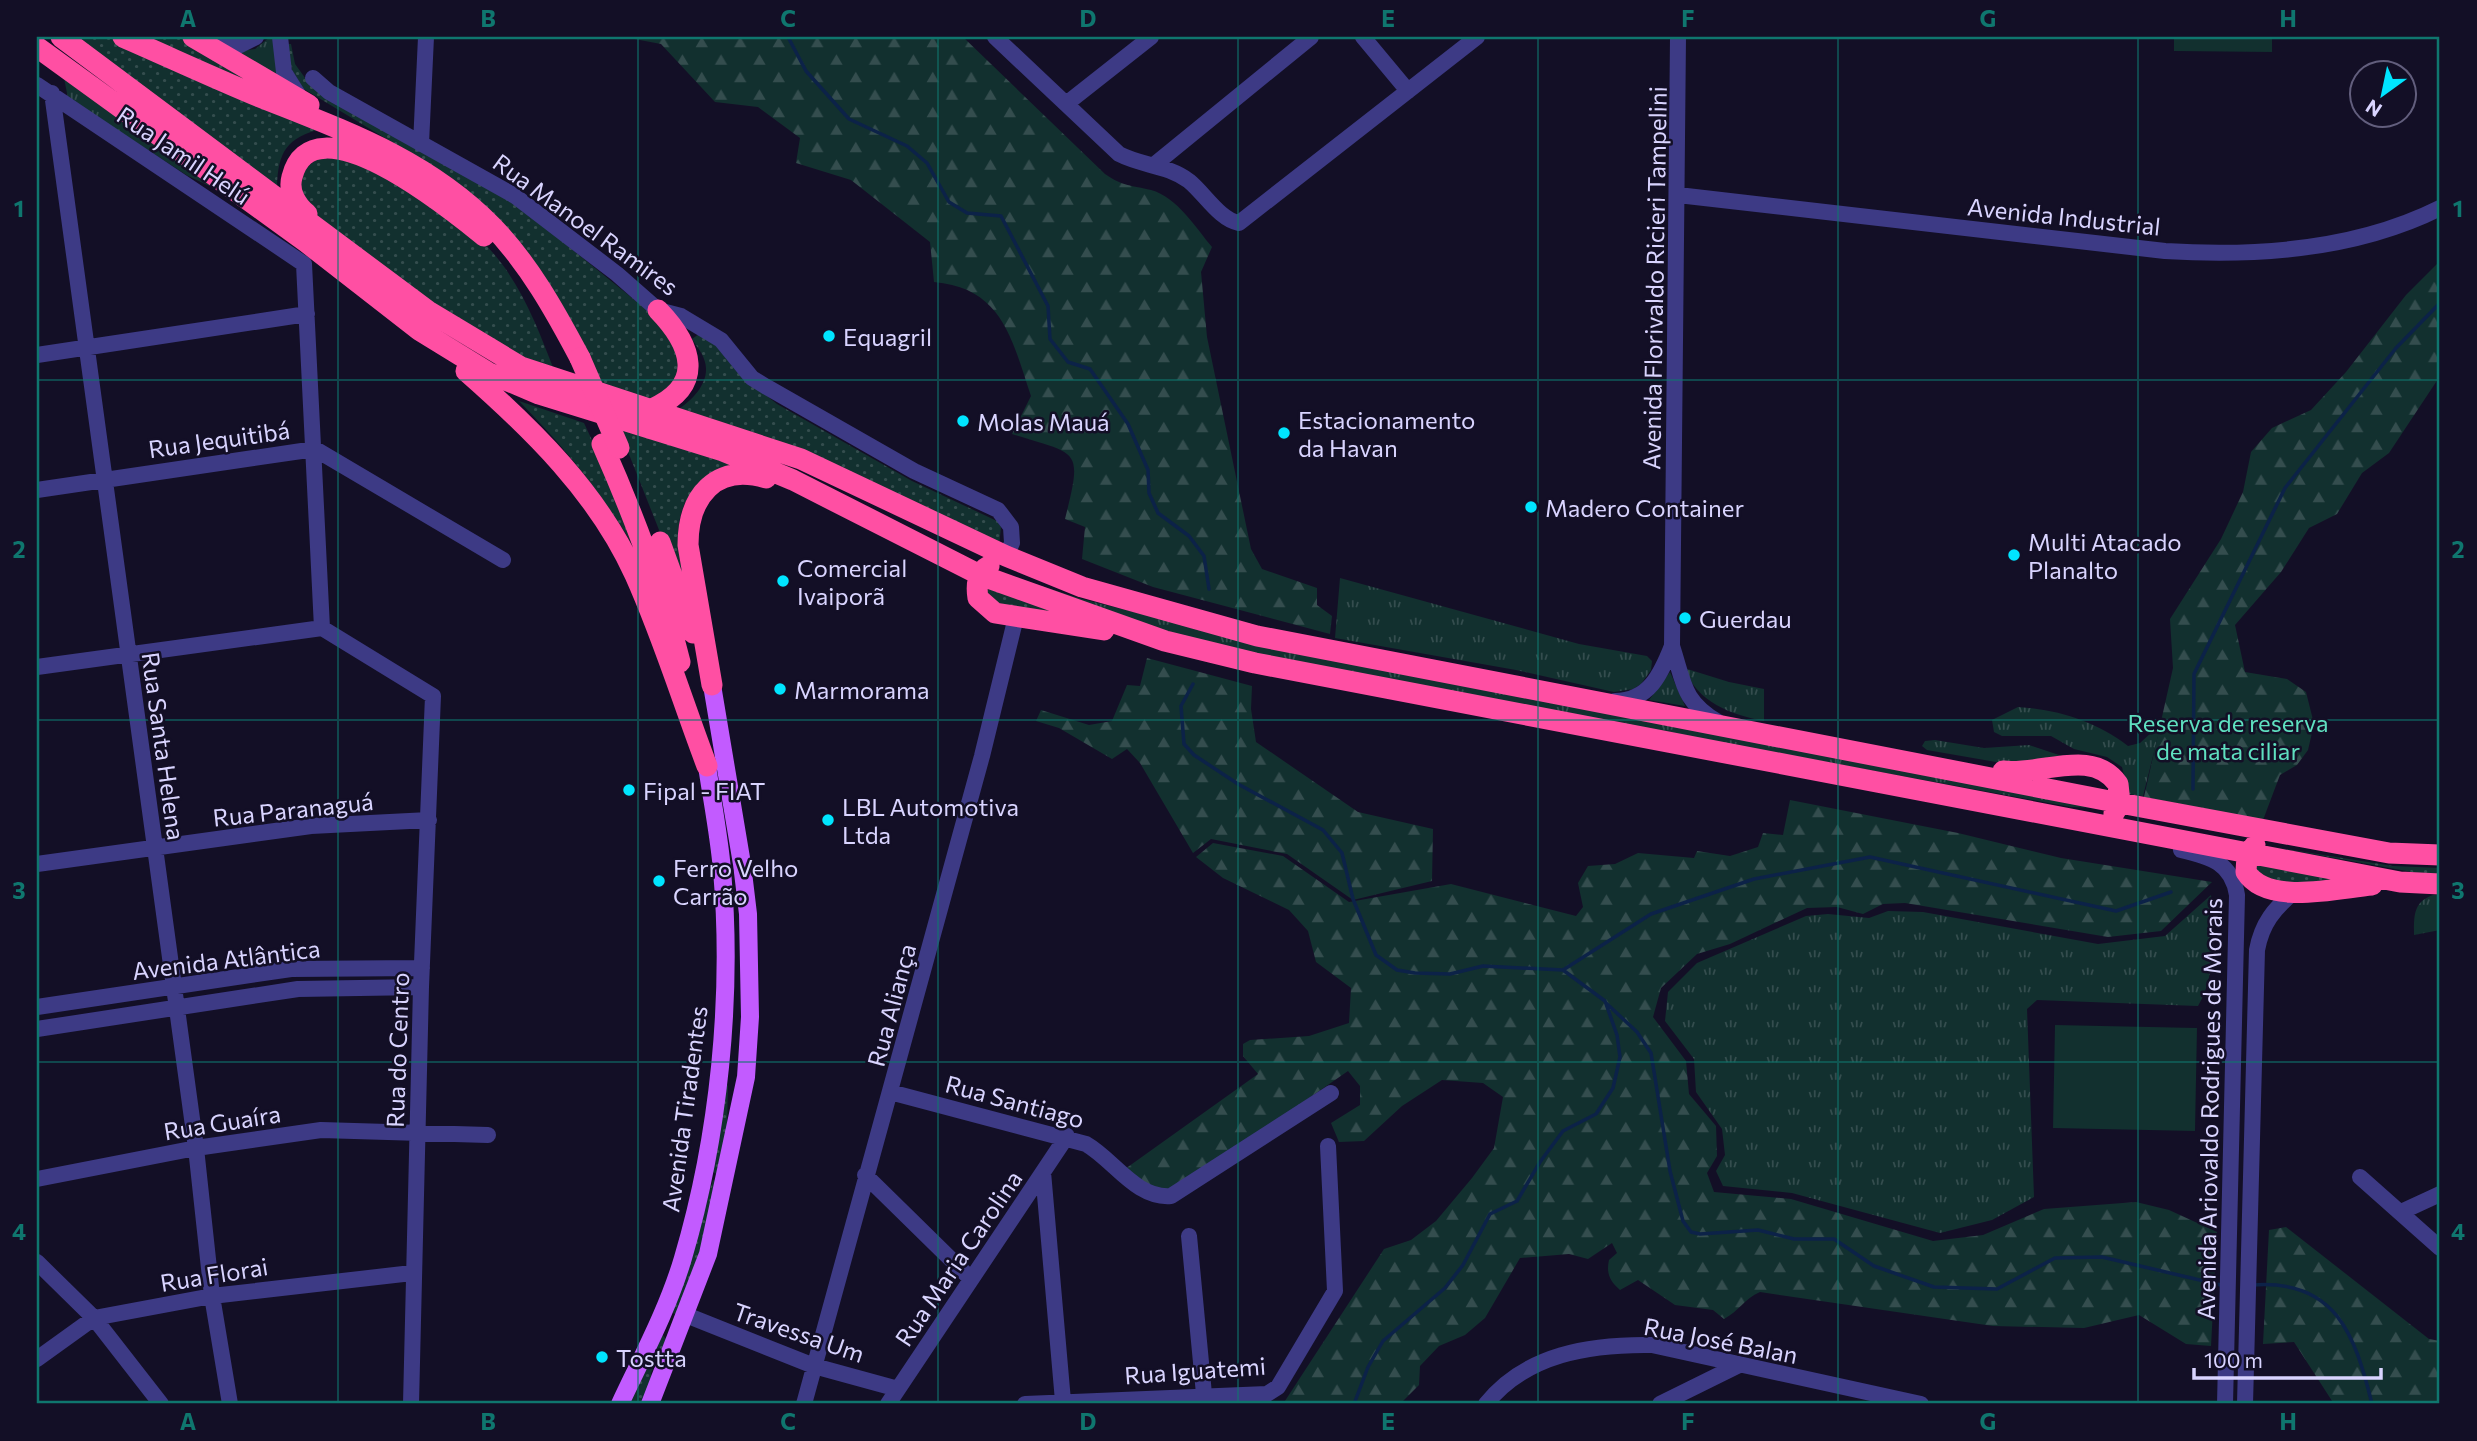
<svg xmlns="http://www.w3.org/2000/svg" width="2477" height="1441" font-family="Commissioner,sans-serif">
<style>
.grass{fill:url(#grass-tufts)}
.forest{fill:url(#forest-firs)}
.park{fill:url(#park-dots)}
.garden{fill:#12302f}
.lines{fill:none;stroke-linecap:round;stroke-linejoin:round}
.stream{stroke:#0c2248;stroke-width:3.5}
.minor{stroke:#3d3a85;stroke-width:16}
.major{stroke:#c25bff;stroke-width:18}
.highway{stroke:#ff4fa3;stroke-width:21}
.highway-bridge{stroke:#ff4fa3;stroke-width:21}
.grid{fill:none;stroke:#0f766e;stroke-width:2;stroke-opacity:0.55}
.poi-dot{fill:#00e5ff;stroke:#130f26;stroke-width:2.5}
.labels{text-anchor:middle;dominant-baseline:central;stroke-width:5;stroke-linejoin:round;paint-order:stroke}
.street-label{font-size:24px;fill:#d9d4ff;stroke:#130f26}
.poi-label{font-size:24px;fill:#d9d4ff;stroke:#130f26;text-anchor:start}
.park-label{font-size:24px;fill:#5fe0c0;stroke:#130f26}
.neatline{fill:none;stroke:#0f766e;stroke-width:2.5}
.grid-label{font-size:23px;text-anchor:middle;font-weight:bold;fill:#0f766e}
</style>
<defs>
<pattern id="grass-tufts" width="24" height="20" patternUnits="userSpaceOnUse" patternTransform="scale(1.75)"><rect width="24" height="20" fill="#12302f"/><path d="M3 7l-1-3M5 7V3M7 7l1-3M15 17l-1-3M17 17v-4M19 17l1-3" fill="none" stroke="#344d4e"/></pattern>
<pattern id="forest-firs" width="22" height="20" patternUnits="userSpaceOnUse" patternTransform="scale(1.75)"><rect width="22" height="20" fill="#12302f"/><path d="M5 1l3.5 6h-7zM16 11l3.5 6h-7z" fill="#344d4e"/></pattern>
<pattern id="park-dots" width="8" height="8" patternUnits="userSpaceOnUse" patternTransform="scale(1.75)"><rect width="8" height="8" fill="#12302f"/><path d="M2 2h.1M6 6h.1" fill="none" stroke="#344d4e" stroke-width="1.8" stroke-linecap="round"/></pattern>
</defs>
<rect width="100%" height="100%" fill="#130f26"/>
<path class="grass" d="M270 37H276L280 78 235 52 255 49Z
M64 78 216 189 188 176 68 98Z
M1003 574 1082 599 1245 640 2099 808 2071 807 1375 679 1163 633Z
M1340 578 1579 644 1647 656 1652 661 1651 670 1641 684 1633 689 1614 692 1516 670 1335 638Z
M1684 668 1729 682 1764 689V721C1730 714 1698 703 1684 668Z
M1670 672 1685 706 1649 700Z
M2018 707C2059 710 2095 721 2128 746L2140 743 2152 732H2159L2143 796 2129 794 2122 767 2107 757 2074 749 2051 736H2002L1994 732 1992 720Z
M1935 740 1984 748 2029 745 2071 759 2019 766 1927 750 1922 746 1925 741Z
M2211 895C2215 928 2216 977 2198 1006L2037 1000 2027 1009 2034 1197 1992 1220 1940 1233 1792 1193 1723 1186 1716 1171 1725 1155 1722 1129 1696 1092 1694 1059 1665 1021 1668 992 1697 963 1806 916 1828 914 1869 918 1888 911 1923 912 2098 944 2165 936Z
M2433 895H2440V930L2414 935C2414 916 2413 902 2433 895Z"/>
<path class="forest" d="M624 37H963L1105 174C1124 187 1131 185 1151 190 1177 197 1196 228 1212 247L1201 272 1207 337 1251 549 1262 569 1317 588V605L1332 616 1330 634 1153 587 1082 559 1085 527 1065 519C1083 447 1079 455 1012 434L1031 396C1012 340 1003 288 934 282L930 242 851 180 796 163 800 138 758 107 715 102 661 44Z
M2440 261V376L2389 453 2362 473 2337 514 2309 528 2281 572 2235 625 2245 672 2287 679 2306 692 2314 724 2308 750 2297 765 2280 775 2263 820 2144 797 2173 668 2170 619 2221 539 2243 492 2251 452 2272 428 2311 410 2346 372 2406 295Z
M1147 658 1252 686 1251 709 1256 742 1358 812 1433 829 1432 881 1353 900 1287 854 1211 839 1193 853 1140 763 1127 749 1112 759 1059 728 1036 721 1041 710 1089 725 1112 721 1127 685 1140 686Z
M1790 800 1958 833 2061 858 2212 882 2161 931 2108 937 1905 903 1883 904 1863 914 1837 907 1807 908 1730 944 1697 954 1661 988 1653 1017 1686 1061 1689 1094 1716 1126 1717 1156 1707 1173 1714 1192 1791 1199 1933 1241 1983 1235 2044 1209 2136 1202 2169 1210 2217 1232 2211 1346 2186 1344 2139 1315 2084 1328 1993 1326 1760 1292C1744 1299 1739 1311 1724 1319L1713 1310 1675 1305 1638 1280 1620 1290C1610 1281 1606 1274 1609 1260L1617 1253 1612 1243 1588 1259 1569 1254 1520 1258 1485 1318 1465 1335 1439 1346 1420 1366 1419 1385 1400 1404H1283L1384 1249 1411 1240 1436 1221 1472 1178 1494 1148 1503 1097 1483 1083 1442 1080 1402 1106 1364 1141 1339 1142 1331 1123 1360 1105V1086L1348 1071 1257 1134 1167 1190 1155 1189 1125 1169 1258 1074 1243 1056V1044L1250 1040 1309 1036 1349 1023 1351 988 1316 962 1308 931 1289 910 1223 878 1196 857 1213 843 1283 856 1349 902 1451 884 1576 916 1583 907 1578 883 1588 866 1615 864 1638 853 1694 858 1697 851 1730 856 1758 847 1763 833 1783 835Z
M2286 1227 2429 1339 2440 1341V1404H2334L2294 1342 2263 1344 2269 1230Z"/>
<path class="park" d="M72 37H110L321 129C287 138 278 151 277 187Z
M141 37H183L278 94Z
M287 44H291L295 64 308 82 473 177 527 213 642 306 658 319 680 349 678 380 651 400 604 389 563 307 521 245 446 175 304 89 292 70Z
M325 155C359 159 389 178 417 197 436 210 458 221 476 236 516 270 536 323 554 370L490 344 315 216C296 191 293 171 325 155Z
M699 334 710 338 748 381 777 404 912 481 997 521 1001 527 999 546 680 408C695 398 712 379 704 359 702 352 696 346 692 339Z
M519 401 584 423 617 494 645 565C606 499 572 455 519 401Z
M619 429 734 463C661 497 677 535 688 603Z
M985 586 1060 614 991 605Z
M2274 847 2393 866 2440 868V877Z
M2253 862 2350 878 2304 884 2262 879Z
M728 1085 727 1129 716 1174 712 1171 725 1087Z
M713 1180 716 1181 707 1239 676 1315 671 1311Z
M662 1334 666 1339 651 1373 653 1386 644 1404H629Z"/>
<path class="garden" d="M2174 37H2272V52L2174 51Z
M2055 1025 2197 1028 2195 1131 2053 1128Z"/>
<g class="lines">
<path class="stream" d="M788 37 806 71 849 119 907 146 927 163 949 202 967 213 1001 216 1048 306 1050 339 1068 362 1090 369 1128 424 1148 470 1149 493 1158 513 1189 536 1204 556 1209 589
M1193 684 1181 706 1184 744 1194 755 1238 784 1323 830 1342 853 1353 899 1376 955 1397 970 1415 973 1450 974 1483 966 1563 970 1605 1001 1617 1035 1620 1057 1613 1088 1596 1114 1563 1131 1540 1162 1517 1201 1490 1214 1463 1265 1445 1288 1383 1341 1368 1367 1354 1404
M2193 789 2194 674 2285 488 2396 348 2440 303
M1563 970 1651 914 1754 879 1870 857 2116 911 2171 892
M1606 1003 1637 1032 1651 1053 1670 1171 1683 1221 1691 1232 1700 1234 1758 1230 1794 1239H1834L1874 1266 1934 1287 1997 1289 2055 1258 2102 1257 2221 1285
M2253 1285C2336 1279 2355 1335 2372 1404"/>
<path class="minor" d="M280 37 284 72 299 96
M995 37 1119 154C1142 166 1168 165 1189 181 1204 193 1220 220 1239 223L1477 37
M1363 37 1408 91
M1678 37 1672 646C1684 682 1682 701 1718 722
M209 43 240 45 256 37
M313 78 329 92 515 196 617 274 658 310 681 316 721 340 752 378 765 386 914 471 998 510 1011 527 1012 543 1006 556
M37 85 304 264 322 628
M52 93 196 1148 212 1296 230 1404
M1066 104 1151 37
M421 144 426 37
M1154 165 1311 37
M1678 195 2165 251C2258 257 2356 250 2440 208
M37 355 307 314
M37 490 315 449 503 560
M37 667 322 628 433 696 421 987 411 1404
M1615 701C1649 701 1661 674 1672 646
M2181 850C2211 857 2232 863 2237 895L2225 1404
M37 864 311 826 429 820
M37 1007 291 969 422 968
M37 1029 298 989 421 987
M890 1092 1086 1144C1114 1160 1136 1199 1171 1196L1331 1093
M1043 1172 1063 1401
M865 1175 971 1279
M2360 1177 2440 1248
M37 1179 196 1148 321 1130 488 1135
M2401 1212 2440 1194
M1189 1236 1204 1394
M37 1262 94 1318 161 1404
M686 1315 814 1366 898 1389
M37 1359 94 1318 212 1296 412 1273
M804 1404 982 756 1016 617
M888 1404 1067 1136
M1025 1404 1267 1394 1278 1387 1335 1291 1328 1146
M1486 1404C1526 1354 1590 1344 1652 1345L1921 1404
M1660 1404 1739 1365
M2245 1404 2257 950C2262 923 2274 909 2294 892"/>
<path class="major" d="M620 1404C642 1357 668 1309 683 1258 719 1136 733 997 722 870 719 835 712 800 707 766
M650 1404 708 1254 746 1077 750 1017 748 914 742 864 712 685"/>
<path class="highway" d="M61 37 428 311 521 367 801 459 1006 556 1082 587 1257 636 2120 803 2389 853 2440 855
M123 37C169 57 214 78 260 97 345 131 426 159 492 226 529 264 555 311 580 358
M193 37 309 105
M37 47 306 242 419 330 489 373 539 394 723 451 793 480 980 575 1165 641 1255 663 2400 882 2440 884
M307 214C296 205 288 191 292 177 312 95 453 211 484 236
M466 371C532 429 598 493 635 575 663 637 683 703 707 766
M652 409C706 385 692 345 658 310
M602 444C634 516 661 586 680 662
M660 542 693 633
M989 566C977 572 976 586 978 598L995 613 1104 630
M712 685 688 545C688 497 715 463 766 478
M2003 771C2041 776 2092 747 2118 784L2120 803 2114 813
M2255 845 2247 855 2246 872C2267 906 2337 888 2372 885"/>
<path class="highway-bridge" d="M580 358 619 448"/>
</g>
<path class="grid" d="M338 37V1404M638 37V1404M938 37V1404M1238 37V1404M1538 37V1404M1838 37V1404M2138 37V1404M37 380H2440M37 720H2440M37 1062H2440"/>
<g class="poi-dot">
<circle cx="829" cy="336" r="7"/>
<circle cx="963" cy="421" r="7"/>
<circle cx="1284" cy="433" r="7"/>
<circle cx="1531" cy="507" r="7"/>
<circle cx="2014" cy="555" r="7"/>
<circle cx="783" cy="581" r="7"/>
<circle cx="1685" cy="618" r="7"/>
<circle cx="780" cy="689" r="7"/>
<circle cx="629" cy="790" r="7"/>
<circle cx="828" cy="820" r="7"/>
<circle cx="659" cy="881" r="7"/>
<circle cx="602" cy="1357" r="7"/>
</g>
<g class="labels">
<g class="street-label">
<text transform="translate(184 155) rotate(34)">Rua Jamil Helú</text>
<text transform="translate(2064 216) rotate(6)">Avenida Industrial</text>
<text transform="translate(586 224) rotate(36)">Rua Manoel Ramires</text>
<text transform="translate(1654 278) rotate(-89)">Avenida Florivaldo Ricieri Tampelini</text>
<text transform="translate(219 439) rotate(-8)">Rua Jequitibá</text>
<text transform="translate(164 746) rotate(82)">Rua Santa Helena</text>
<text transform="translate(293 809) rotate(-6)">Rua Paranaguá</text>
<text transform="translate(226 959) rotate(-7)">Avenida Atlântica</text>
<text transform="translate(891 1005) rotate(-75)">Rua Aliança</text>
<text transform="translate(397 1050) rotate(-88)">Rua do Centro</text>
<text transform="translate(1015 1101) rotate(15)">Rua Santiago</text>
<text transform="translate(684 1109) rotate(-82)">Avenida Tiradentes</text>
<text transform="translate(2209 1109) rotate(-89)">Avenida Ariovaldo Rodrigues de Morais</text>
<text transform="translate(222 1122) rotate(-9)">Rua Guaíra</text>
<text transform="translate(958 1258) rotate(-56)">Rua Maria Carolina</text>
<text transform="translate(214 1274) rotate(-9)">Rua Florai</text>
<text transform="translate(799 1332) rotate(19)">Travessa Um</text>
<text transform="translate(1721 1340) rotate(11)">Rua José Balan</text>
<text transform="translate(1195 1370) rotate(-4)">Rua Iguatemi</text>
</g>
<g class="poi-label">
<text x="843" y="336">Equagril</text>
<text x="1298" y="419">Estacionamento<tspan x="1298" dy="28">da Havan</tspan></text>
<text x="977" y="421">Molas Mauá</text>
<text x="1545" y="507">Madero Container</text>
<text x="2028" y="541">Multi Atacado<tspan x="2028" dy="28">Planalto</tspan></text>
<text x="797" y="567">Comercial<tspan x="797" dy="28">Ivaiporã</tspan></text>
<text x="1699" y="618">Guerdau</text>
<text x="794" y="689">Marmorama</text>
<text x="643" y="790">Fipal - FIAT</text>
<text x="842" y="806">LBL Automotiva<tspan x="842" dy="28">Ltda</tspan></text>
<text x="673" y="867">Ferro Velho<tspan x="673" dy="28">Carrão</tspan></text>
<text x="616" y="1357">Tostta</text>
</g>
<g class="park-label">
<text x="2228" y="722">Reserva de reserva<tspan x="2228" dy="28">de mata ciliar</tspan></text>
</g>
</g>
<rect width="2477" height="1441" fill="none" stroke="#130f26" stroke-width="77"/>
<g transform="translate(2383 94) rotate(213)"><circle r="33" fill="#130f26" stroke="#625e7d" stroke-width="2"/>
<path d="M0-5L12 26L0 18L-12 26Z" fill="#00e5ff"/>
<text y="-10" font-size="19" font-weight="bold" text-anchor="middle" fill="#d9d4ff">N</text>
</g>
<path d="M2194 1368v10h187v-10" fill="none" stroke="#d9d4ff" stroke-width="3.5"/>
<text x="2204" y="1368" font-size="21" fill="#d9d4ff" stroke="#130f26" stroke-width="5" paint-order="stroke">100 m</text>
<rect x="38" y="38" width="2400" height="1364" class="neatline"/>
<g class="grid-label">
<text x="188" y="27">A</text>
<text x="488" y="27">B</text>
<text x="788" y="27">C</text>
<text x="1088" y="27">D</text>
<text x="1388" y="27">E</text>
<text x="1688" y="27">F</text>
<text x="1988" y="27">G</text>
<text x="2288" y="27">H</text>
<text x="19" y="217">1</text>
<text x="2458" y="217">1</text>
<text x="19" y="558">2</text>
<text x="2458" y="558">2</text>
<text x="19" y="899">3</text>
<text x="2458" y="899">3</text>
<text x="19" y="1240">4</text>
<text x="2458" y="1240">4</text>
<text x="188" y="1430">A</text>
<text x="488" y="1430">B</text>
<text x="788" y="1430">C</text>
<text x="1088" y="1430">D</text>
<text x="1388" y="1430">E</text>
<text x="1688" y="1430">F</text>
<text x="1988" y="1430">G</text>
<text x="2288" y="1430">H</text>
</g>
</svg>
